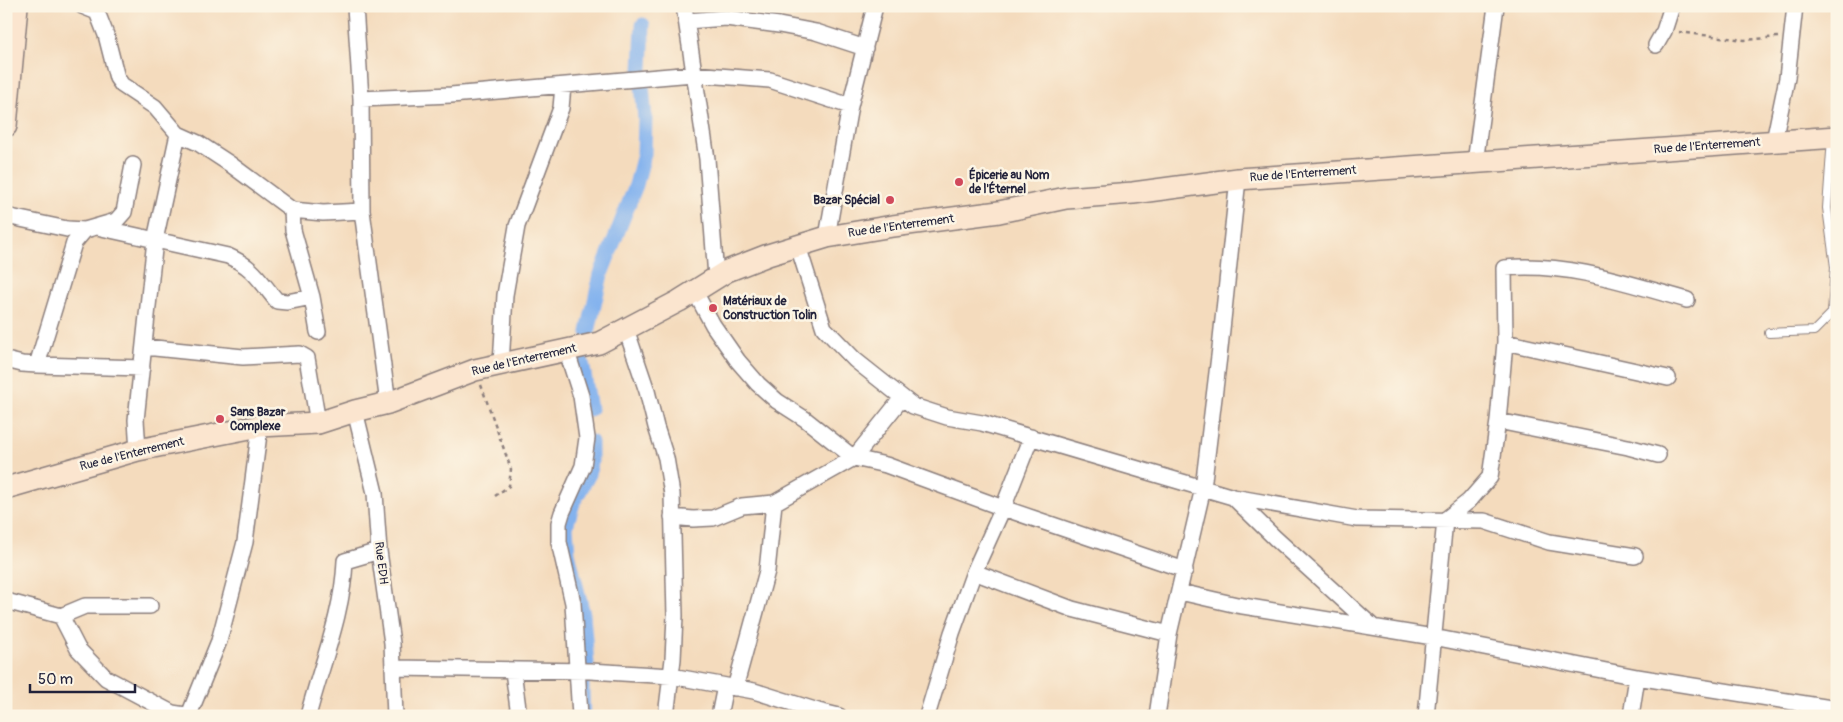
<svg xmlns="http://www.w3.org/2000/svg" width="1843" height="722" font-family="Pangolin,sans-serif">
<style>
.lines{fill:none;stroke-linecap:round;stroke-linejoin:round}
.stream{stroke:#83b2ee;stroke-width:4.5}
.canal{stroke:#83b2ee;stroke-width:15}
.lane-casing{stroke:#8b7e7c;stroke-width:10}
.street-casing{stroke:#8b7e7c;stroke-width:18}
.secondary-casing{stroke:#8b7e7c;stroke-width:24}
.path{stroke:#8b7e7c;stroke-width:2.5;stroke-dasharray:4 4;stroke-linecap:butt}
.lane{stroke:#fff;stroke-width:8}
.street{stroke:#fff;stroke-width:15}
.secondary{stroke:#fbe5cf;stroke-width:21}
.poi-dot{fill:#d1495b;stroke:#fcf5e5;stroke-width:2}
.labels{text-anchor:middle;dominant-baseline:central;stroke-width:5;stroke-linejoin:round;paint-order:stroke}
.street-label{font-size:12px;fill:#22223b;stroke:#fcf5e5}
.poi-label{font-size:12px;font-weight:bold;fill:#22223b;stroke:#fcf5e5;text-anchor:start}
</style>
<rect width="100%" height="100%" fill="#fcf5e5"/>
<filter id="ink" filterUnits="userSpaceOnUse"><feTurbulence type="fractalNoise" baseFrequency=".02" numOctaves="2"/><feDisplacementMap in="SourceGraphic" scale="10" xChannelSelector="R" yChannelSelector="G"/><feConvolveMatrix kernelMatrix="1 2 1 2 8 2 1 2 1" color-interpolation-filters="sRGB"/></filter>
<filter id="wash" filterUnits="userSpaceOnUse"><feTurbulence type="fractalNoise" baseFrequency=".0096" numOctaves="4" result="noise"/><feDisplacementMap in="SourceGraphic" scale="20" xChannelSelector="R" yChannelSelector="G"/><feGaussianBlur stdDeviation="1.12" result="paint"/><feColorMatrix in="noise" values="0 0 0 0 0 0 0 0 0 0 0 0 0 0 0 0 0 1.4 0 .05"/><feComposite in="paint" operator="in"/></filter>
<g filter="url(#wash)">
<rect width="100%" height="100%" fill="#f4dbbd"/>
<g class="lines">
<path class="stream" d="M587 676 588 716"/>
<path class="canal" d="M641 70 643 25
M588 332 601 274 636 185 644 154 645 119 642 85
M582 362 590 409
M587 664 583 614 568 553 566 526 573 503 589 474 591 461V442"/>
</g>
</g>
<g filter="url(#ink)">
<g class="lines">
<defs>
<path id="lane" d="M1769 333 1814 331 1832 313 1835 267 1827 208 1832 138"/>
<path id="street" d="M82 6 97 12 106 35 117 78 122 85 155 107 178 134 198 143 230 164 292 210 323 213 362 211
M355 6 361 99 362 211 388 403
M684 6 707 159 716 277
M686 21 726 18 779 25 816 32 865 48
M1656 45 1664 31 1672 6
M361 99 451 95 693 74 770 80 850 106
M1774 141 1787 78 1795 6
M1475 163 1496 6
M292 210 293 230 312 297 318 332
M6 216 67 229 85 230
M97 227 228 256C255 268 259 280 277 301L287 302 312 297
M827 237 850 106 875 6
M798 246 824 328 855 360 913 406 947 417 982 423 1233 497 1357 519 1484 521 1549 542 1635 556
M695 292 713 325 738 361 758 384 777 401 805 419 854 458 886 465 1003 508 1185 570
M626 329 647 391 656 427 666 458 672 494 675 616 673 659 666 716
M1505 342 1668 378
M145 347 243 357 300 354 307 358 318 423
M566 349 581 396 587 438 583 466 562 513 559 523V542L573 603 580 716
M6 360 22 364 37 365 142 368
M37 365 74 243 85 230 116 221 124 212 133 165
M501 365 505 295 517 226 561 108 563 86
M355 411 375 493 379 551 392 643 395 716
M1498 421 1628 447 1658 455
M138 450 136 420 155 240 178 134
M1233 497 1275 538 1372 626
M672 517 693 519 713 518 742 506 774 503 854 458 902 398
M974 572 1072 609 1169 634
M1180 592 1237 605 1433 637 1637 677 1837 709
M6 601 61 616 78 649 106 678 172 713 192 716
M61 616 85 606H150
M393 668 590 671 671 676 754 691 818 711 839 716
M513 671 519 716
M735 688 767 571 774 503
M189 715 219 641 245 542 260 426
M308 716C321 665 343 614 345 561L379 551
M719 716 725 686
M927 716 952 633 974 572 1003 508 1031 437
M1157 716 1169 634 1203 488 1220 348 1238 179
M1426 716 1445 520 1469 501 1490 477 1498 421 1505 342 1504 268C1567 262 1627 283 1687 300
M1631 716 1637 677"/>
<path id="secondary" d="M6 126 17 6
M6 488 138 450 260 426 318 423 355 411 388 403 475 370 599 343 679 301 727 271 768 255 827 237 893 226 999 212 1066 198 1133 193 1238 179 1837 137"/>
</defs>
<use href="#lane" class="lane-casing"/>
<use href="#street" class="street-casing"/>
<use href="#secondary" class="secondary-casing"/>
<path class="path" d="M1679 32 1745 40 1778 37
M481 385 511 469 509 486 495 496"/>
<use href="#lane" class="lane"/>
<use href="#street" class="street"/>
<use href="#secondary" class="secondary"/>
</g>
</g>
<g class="poi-dot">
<circle cx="959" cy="182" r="5"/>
<circle cx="890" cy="200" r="5"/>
<circle cx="713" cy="308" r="5"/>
<circle cx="220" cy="419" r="5"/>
</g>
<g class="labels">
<g class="street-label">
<text transform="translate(1707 146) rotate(-4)">Rue de l'Enterrement</text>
<text transform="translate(1303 174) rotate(-4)">Rue de l'Enterrement</text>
<text transform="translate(901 226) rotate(-8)">Rue de l'Enterrement</text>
<text transform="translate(524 360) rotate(-13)">Rue de l'Enterrement</text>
<text transform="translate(132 454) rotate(-14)">Rue de l'Enterrement</text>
<text transform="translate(381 563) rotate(83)">Rue EDH</text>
</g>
<g class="poi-label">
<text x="969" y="175">Épicerie au Nom<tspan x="969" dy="14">de l'Éternel</tspan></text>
<text x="880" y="200" text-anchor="end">Bazar Spécial</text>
<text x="723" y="301">Matériaux de<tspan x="723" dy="14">Construction Tolin</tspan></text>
<text x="230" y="412">Sans Bazar<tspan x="230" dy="14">Complexe</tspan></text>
</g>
</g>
<rect width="1843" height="722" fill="none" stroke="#fcf5e5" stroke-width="25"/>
<path d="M30 684v8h105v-8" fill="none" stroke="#22223b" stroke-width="2.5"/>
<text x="38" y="684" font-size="15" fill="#22223b" stroke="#fcf5e5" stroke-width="4" paint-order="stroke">50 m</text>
</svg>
